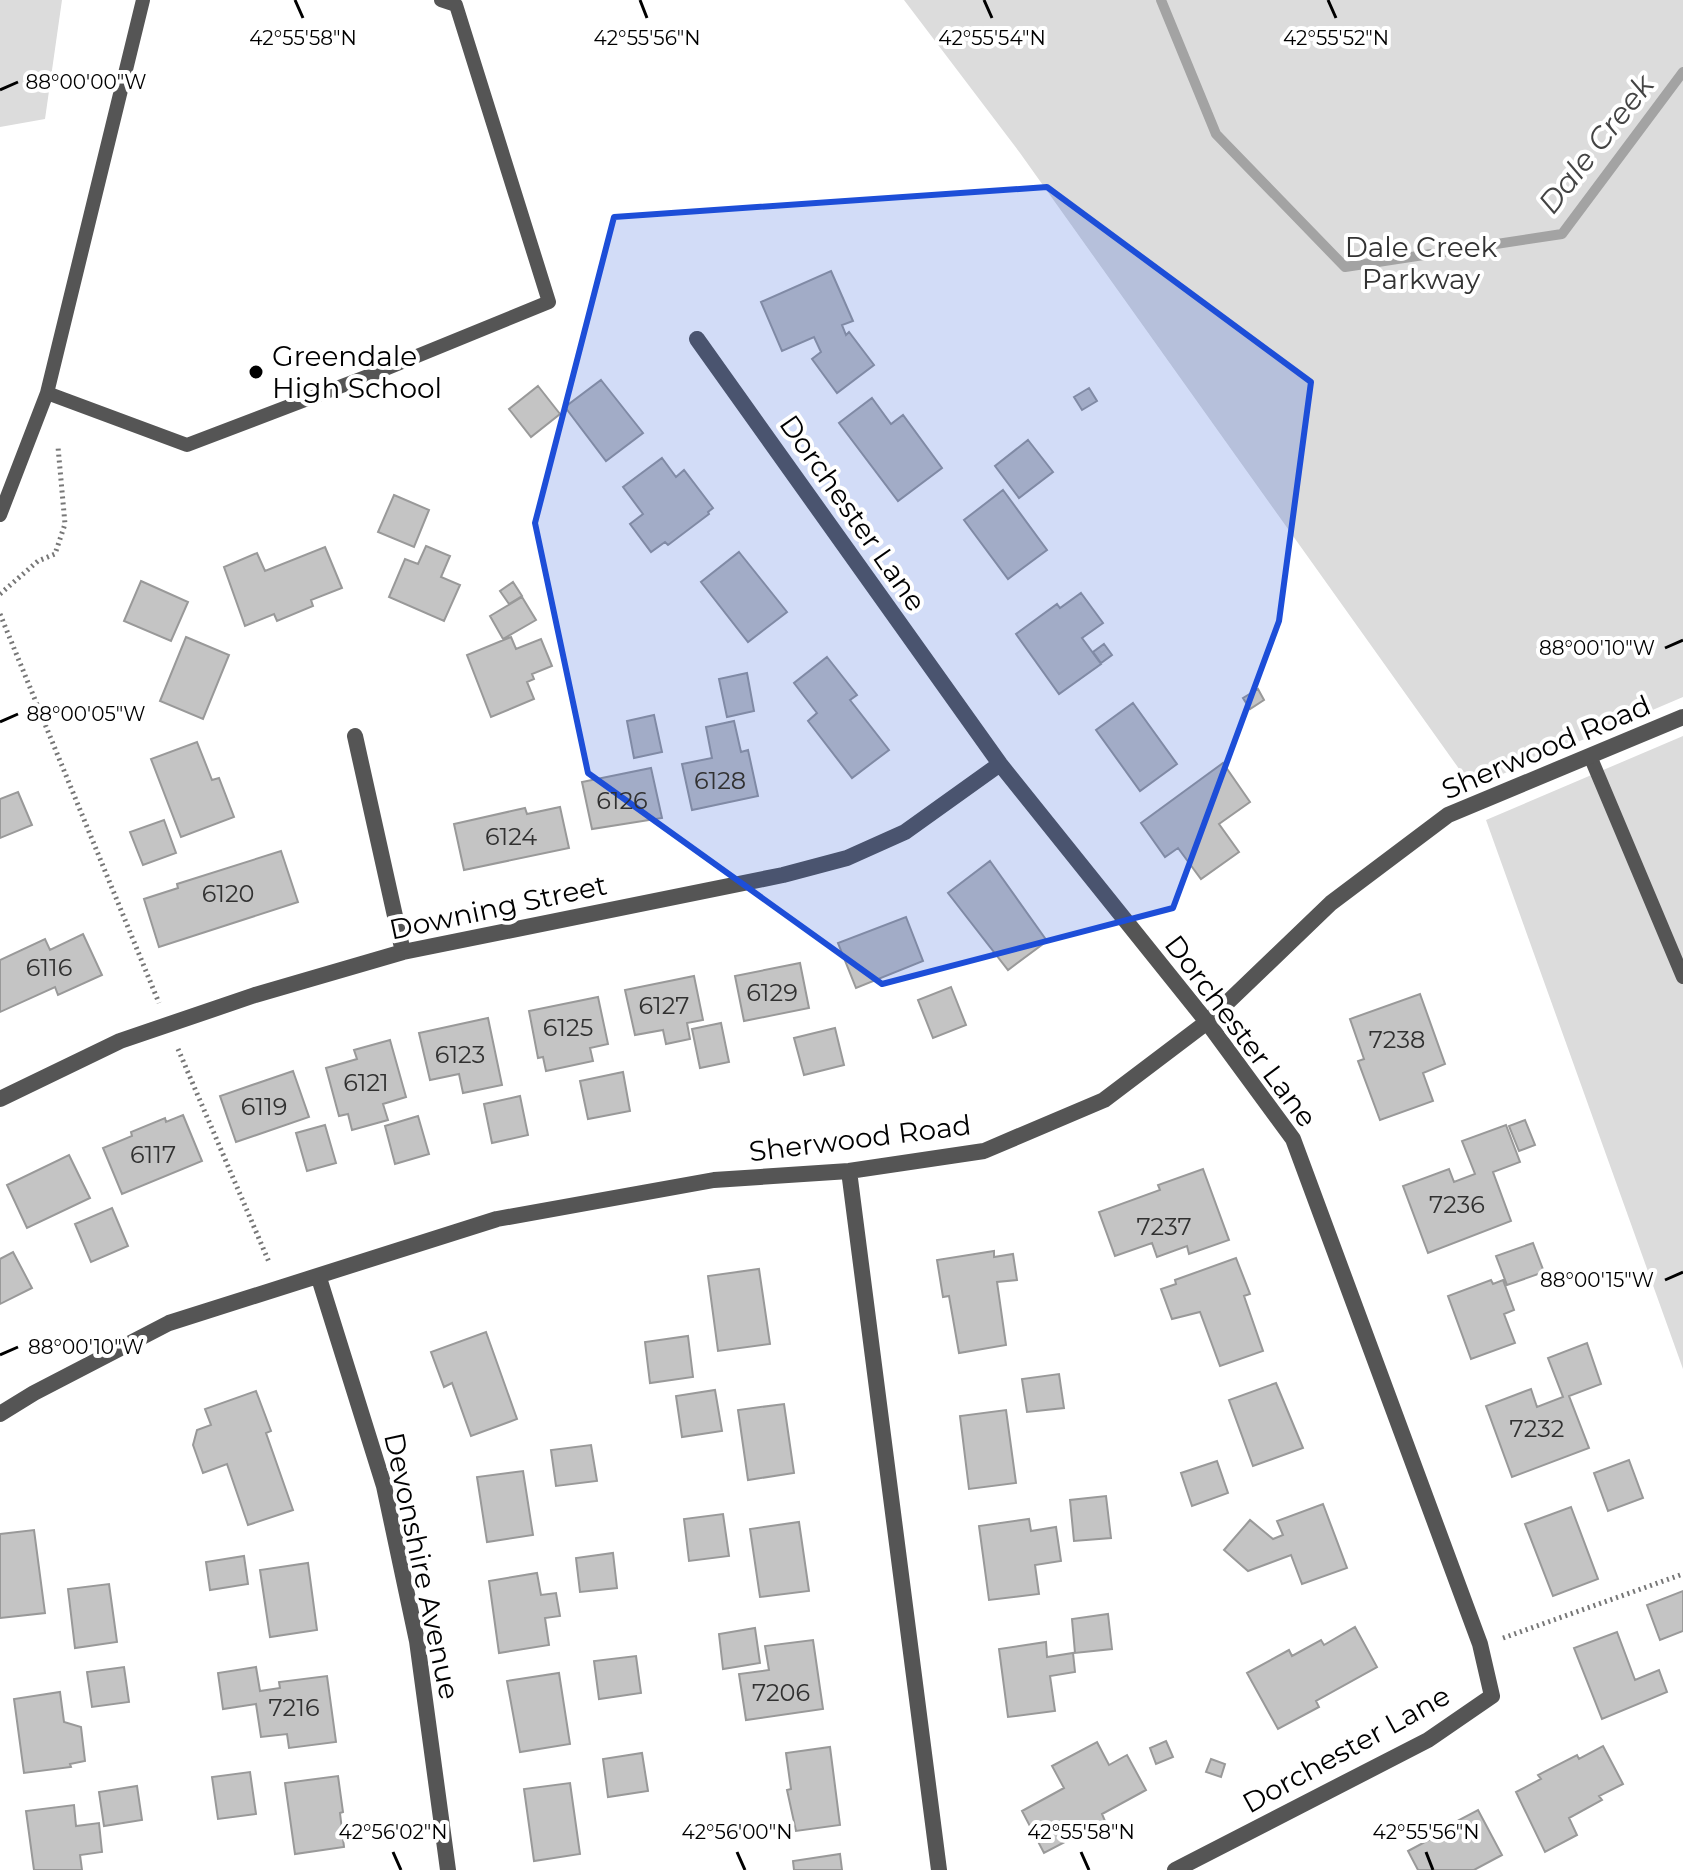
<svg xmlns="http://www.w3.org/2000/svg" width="1683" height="1870" font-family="Montserrat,sans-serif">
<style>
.green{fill:#dcdcdc}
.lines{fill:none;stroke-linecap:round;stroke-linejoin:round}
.stream{stroke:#a3a3a3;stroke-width:10}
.building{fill:#c4c4c4;stroke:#999;stroke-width:2}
.path{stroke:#777;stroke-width:5;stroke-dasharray:2 4;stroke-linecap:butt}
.service{stroke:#555;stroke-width:14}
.minor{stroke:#555;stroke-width:16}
.marked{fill:#1d4ed8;fill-opacity:0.2;stroke:#1d4ed8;stroke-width:6;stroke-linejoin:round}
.ticks{fill:none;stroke:#000;stroke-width:3}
.poi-dot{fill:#000;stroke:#fff;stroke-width:3}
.labels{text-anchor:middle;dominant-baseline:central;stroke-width:8;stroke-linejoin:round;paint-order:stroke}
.number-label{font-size:24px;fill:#313131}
.park-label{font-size:28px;fill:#333;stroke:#fff}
.poi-label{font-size:28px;fill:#000;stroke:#fff;text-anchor:start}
.street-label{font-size:28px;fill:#000;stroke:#fff}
.water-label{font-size:30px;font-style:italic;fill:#444;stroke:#fff}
.ticks-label{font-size:20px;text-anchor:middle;fill:#000;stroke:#fff;stroke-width:8;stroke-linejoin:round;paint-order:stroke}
</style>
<rect width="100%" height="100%" fill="#fff"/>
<path class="green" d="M0 0H62L45 119 0 127Z
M904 0H1683V697L1472 787 1020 153Z
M1683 736V1369L1486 820Z"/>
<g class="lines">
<path class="stream" d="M1161 0 1216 134 1345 267 1562 234 1683 72"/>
</g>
<path class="building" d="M831 271 853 321 842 325 846 335 849 332 874 365 837 393 812 359 821 352 814 337 782 351 761 302Z
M601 380 643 433 606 461 565 407Z
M538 386 560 414 531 437 509 409Z
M1089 388 1097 401 1082 410 1074 397Z
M872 398 891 424 903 415 942 468 898 501 839 423Z
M1028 440 1053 472 1019 498 995 466Z
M662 458 676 477 684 470 713 508 708 512 709 514 668 545 665 542 651 552 630 524 643 514 623 487Z
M1003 490 1047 550 1008 579 964 520Z
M394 495 429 510 414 547 378 532Z
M426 546 450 556 441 577 460 585 444 621 389 597 405 559 418 564Z
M325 547 342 588 311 600 313 606 277 621 274 614 245 626 224 567 257 553 265 571Z
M739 552 787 612 748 642 701 582Z
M141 581 188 602 171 641 124 621Z
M513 582 522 596 509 604 500 591Z
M1081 593 1103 623 1082 638 1101 664 1059 694 1016 634 1057 604 1060 608Z
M522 597 536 620 503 639 490 616Z
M186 637 229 655 203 719 160 701Z
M511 637 516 649 541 639 552 666 532 674 534 679 527 682 534 699 491 717 467 655Z
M1104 644 1112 655 1101 663 1093 652Z
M827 657 857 695 850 700 889 750 852 778 808 721 817 713 794 683Z
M747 673 754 711 727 717 719 679Z
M1258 689 1264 700 1250 709 1243 698Z
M1133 703 1177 764 1140 791 1096 730Z
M654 715 662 752 634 758 627 721Z
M734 721 741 752 748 750 758 796 692 810 682 764 712 758 706 727Z
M197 742 212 780 219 778 234 817 181 837 151 759Z
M1223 763 1250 802 1219 824 1239 852 1201 879 1178 848 1165 857 1141 823Z
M651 768 662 818 592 829 582 782Z
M18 792 32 825 0 838V799Z
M560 807 569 848 464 870 454 824 525 808 527 814Z
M164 820 176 853 143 865 130 832Z
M281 851 298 902 159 947 144 899 178 888 177 884Z
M990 861 1047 941 1008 970 948 893Z
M906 917 923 961 856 988 838 943Z
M83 934 102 975 58 995 55 987 0 1012V960L45 939 50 950Z
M800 963 809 1008 744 1021 735 976Z
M694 976 703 1020 687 1023 690 1039 666 1044 663 1030 635 1035 625 990Z
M951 987 966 1025 933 1038 918 1000Z
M1420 994 1445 1064 1423 1073 1433 1101 1380 1120 1358 1061 1364 1059 1350 1019Z
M598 997 608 1044 590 1048 593 1061 546 1071 543 1057 538 1058 529 1011Z
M488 1018 502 1085 463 1093 459 1074 430 1080 419 1033Z
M721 1023 729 1062 700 1068 692 1029Z
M835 1028 844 1065 804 1075 794 1038Z
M390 1040 406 1097 383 1104 388 1120 352 1130 348 1114 339 1116 326 1068 357 1059 354 1050Z
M293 1071 309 1117 236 1142 220 1096Z
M623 1072 630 1111 588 1119 580 1081Z
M520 1096 528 1135 492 1143 484 1104Z
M183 1115 202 1161 122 1194 103 1148 132 1136 131 1132 165 1118 166 1122Z
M418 1116 429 1154 395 1164 385 1126Z
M1525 1120 1535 1145 1519 1151 1509 1126Z
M325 1125 336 1163 307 1171 296 1133Z
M1506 1125 1520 1162 1493 1172 1511 1221 1428 1253 1403 1186 1449 1169 1454 1182 1475 1174 1462 1141Z
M69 1155 90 1198 27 1228 7 1185Z
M1203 1169 1229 1240 1189 1254 1187 1246 1157 1257 1152 1243 1115 1256 1099 1212 1160 1190 1158 1185Z
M112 1208 128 1246 91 1262 75 1224Z
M1533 1243 1544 1272 1507 1285 1496 1256Z
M994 1251V1257L1013 1254 1017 1280 997 1282 1006 1345 959 1353 949 1296 943 1297 937 1260Z
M13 1252 32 1288 0 1304V1259Z
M1236 1258 1250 1294 1244 1296 1263 1351 1220 1366 1200 1312 1172 1319 1161 1289 1176 1284 1175 1280Z
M759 1269 770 1344 718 1351 708 1276Z
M1491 1280 1493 1284 1503 1280 1514 1310 1504 1314 1515 1343 1471 1359 1448 1296Z
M486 1332 517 1419 471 1436 452 1383 444 1387 431 1352Z
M688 1336 693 1377 650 1383 645 1342Z
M1587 1343 1601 1384 1569 1396 1589 1448 1512 1477 1486 1406 1531 1389 1537 1407 1563 1397 1548 1358Z
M1059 1374 1064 1408 1027 1412 1022 1379Z
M1276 1383 1303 1448 1253 1466 1229 1400Z
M715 1390 722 1431 682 1437 676 1396Z
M256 1391 271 1431 266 1433 293 1510 248 1525 227 1464 203 1473 193 1445 197 1430 211 1425 205 1409Z
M784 1404 794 1473 748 1480 738 1410Z
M1006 1410 1016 1483 969 1489 960 1416Z
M591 1445 597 1481 556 1486 551 1450Z
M1629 1460 1643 1498 1608 1511 1594 1473Z
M1217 1461 1228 1493 1192 1506 1181 1473Z
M523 1471 533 1535 487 1542 477 1477Z
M1106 1496 1111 1538 1074 1541 1070 1500Z
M1323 1504 1347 1568 1302 1584 1291 1555 1248 1571 1224 1550 1250 1520 1273 1539 1283 1535 1277 1521Z
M1571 1507 1598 1579 1553 1596 1525 1524Z
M723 1514 729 1556 689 1561 684 1519Z
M1029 1519 1031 1531 1056 1527 1061 1561 1035 1565 1039 1594 989 1600 979 1526Z
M799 1522 809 1591 760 1597 750 1529Z
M34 1530 45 1613 0 1618V1534Z
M613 1553 617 1588 580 1592 576 1558Z
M244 1556 248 1584 210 1590 206 1562Z
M308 1563 317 1630 270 1637 260 1570Z
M537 1573 541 1595 556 1593 560 1616 545 1618 549 1645 499 1653 489 1581Z
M109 1584 117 1642 75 1648 68 1589Z
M1683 1591V1631L1660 1640 1647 1605Z
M1108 1614 1112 1649 1075 1653 1072 1619Z
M1355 1627 1377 1667 1316 1701 1319 1707 1278 1729 1247 1673 1289 1650 1292 1656 1321 1640 1324 1645Z
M755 1628 760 1663 723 1669 719 1634Z
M1617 1632 1635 1680 1659 1670 1667 1692 1602 1719 1574 1648Z
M813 1640 823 1709 746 1720 739 1674 769 1670 765 1646Z
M1046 1642 1047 1657 1073 1653 1075 1672 1050 1676 1055 1711 1008 1717 999 1649Z
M636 1656 641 1693 599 1699 594 1661Z
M124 1667 129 1702 92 1707 87 1672Z
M256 1667 260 1691 280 1688 279 1682 327 1676 336 1742 289 1748 287 1734 261 1737 256 1704 223 1709 218 1673Z
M559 1673 570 1744 520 1752 507 1681Z
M60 1692 64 1722 81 1727 85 1761 70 1764 71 1767 24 1773 14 1699Z
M1166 1741 1173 1757 1156 1764 1150 1748Z
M1097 1742 1109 1765 1127 1755 1146 1790 1102 1814 1105 1821 1044 1853 1022 1811 1064 1788 1052 1766Z
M1603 1746 1623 1784 1599 1796 1602 1800 1569 1818 1577 1835 1545 1852 1516 1792 1541 1779 1538 1775 1577 1755 1579 1759Z
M830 1747 840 1825 796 1831 787 1790 791 1789 786 1753Z
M642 1753 648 1791 608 1797 603 1759Z
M1211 1759 1225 1764 1221 1777 1206 1772Z
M250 1772 256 1814 218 1819 212 1777Z
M338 1776 343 1812 340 1813 344 1847 295 1854 285 1783Z
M570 1783 580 1854 534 1861 524 1789Z
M137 1786 142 1820 104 1826 99 1792Z
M74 1805 76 1826 99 1823 102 1852 80 1855 82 1870H34L26 1811Z
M1478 1810 1502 1855 1474 1870H1418L1408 1851 1442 1833 1440 1830Z
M840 1854 842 1870H794L793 1861Z"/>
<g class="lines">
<path class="path" d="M0 594 38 561 55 554 65 524 58 447
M0 614 159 1003
M178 1049 269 1262
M1503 1638 1683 1574"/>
<path class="service" d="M47 393 143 0
M0 515 47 393 187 445 368 376 549 302 456 5 441 0
M1590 756 1683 977"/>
<path class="minor" d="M697 339 1000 764 1207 1022 1293 1139 1480 1644 1492 1696 1428 1740 1175 1870
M355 736 403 952
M0 1099 120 1041 255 995 403 952 783 875 847 858 905 832 1000 764
M849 1171 939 1870
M319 1278 384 1486 417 1641 448 1870
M0 1414 34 1393 169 1323 497 1219 714 1180 849 1171 984 1151 1104 1100 1207 1022 1331 903 1448 815 1683 717"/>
</g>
<path class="marked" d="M1047 187 1311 382 1279 621 1173 908 882 984 588 773 535 523 614 217Z"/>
<path class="ticks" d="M295 0 303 18M640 0 647 18M984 0 992 18M1328 0 1336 18M0 90 18 82M1665 648 1683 640M0 722 18 714M1665 1280 1683 1272M0 1355 18 1347M393 1852 401 1870M737 1852 745 1870M1081 1852 1089 1870M1426 1852 1433 1870"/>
<circle class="poi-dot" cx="256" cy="372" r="8"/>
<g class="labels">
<g class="number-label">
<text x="720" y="780">6128</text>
<text x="622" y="800">6126</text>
<text x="511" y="836">6124</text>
<text x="228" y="893">6120</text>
<text x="49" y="967">6116</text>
<text x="772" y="992">6129</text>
<text x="664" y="1005">6127</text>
<text x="568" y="1027">6125</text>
<text x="1397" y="1039">7238</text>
<text x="460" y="1054">6123</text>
<text x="366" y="1082">6121</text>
<text x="264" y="1106">6119</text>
<text x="153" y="1154">6117</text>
<text x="1457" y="1204">7236</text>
<text x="1164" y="1226">7237</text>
<text x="1537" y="1428">7232</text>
<text x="781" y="1692">7206</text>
<text x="294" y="1707">7216</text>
</g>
<g class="park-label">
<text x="1421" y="247">Dale Creek<tspan x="1421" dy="32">Parkway</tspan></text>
</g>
<g class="poi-label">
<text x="272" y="356">Greendale<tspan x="272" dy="32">High School</tspan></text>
</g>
<g class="street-label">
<text transform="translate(853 513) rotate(55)">Dorchester Lane</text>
<text transform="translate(1546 747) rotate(-23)">Sherwood Road</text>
<text transform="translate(498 907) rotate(-12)">Downing Street</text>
<text transform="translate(1241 1031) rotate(53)">Dorchester Lane</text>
<text transform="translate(860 1138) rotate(-7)">Sherwood Road</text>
<text transform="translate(422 1566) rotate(78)">Devonshire Avenue</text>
<text transform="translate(1346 1749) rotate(-29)">Dorchester Lane</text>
</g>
<g class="water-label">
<text transform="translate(1596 144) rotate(-52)">Dale Creek</text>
</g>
</g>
<g class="ticks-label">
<text x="303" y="45">42°55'58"N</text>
<text x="647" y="45">42°55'56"N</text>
<text x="992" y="45">42°55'54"N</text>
<text x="1336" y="45">42°55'52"N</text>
<text x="86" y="89">88°00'00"W</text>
<text x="1597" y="655">88°00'10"W</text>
<text x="86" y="721">88°00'05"W</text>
<text x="1597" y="1287">88°00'15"W</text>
<text x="86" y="1354">88°00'10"W</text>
<text x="393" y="1839">42°56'02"N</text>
<text x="737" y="1839">42°56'00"N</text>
<text x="1081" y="1839">42°55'58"N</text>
<text x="1426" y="1839">42°55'56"N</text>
</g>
</svg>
